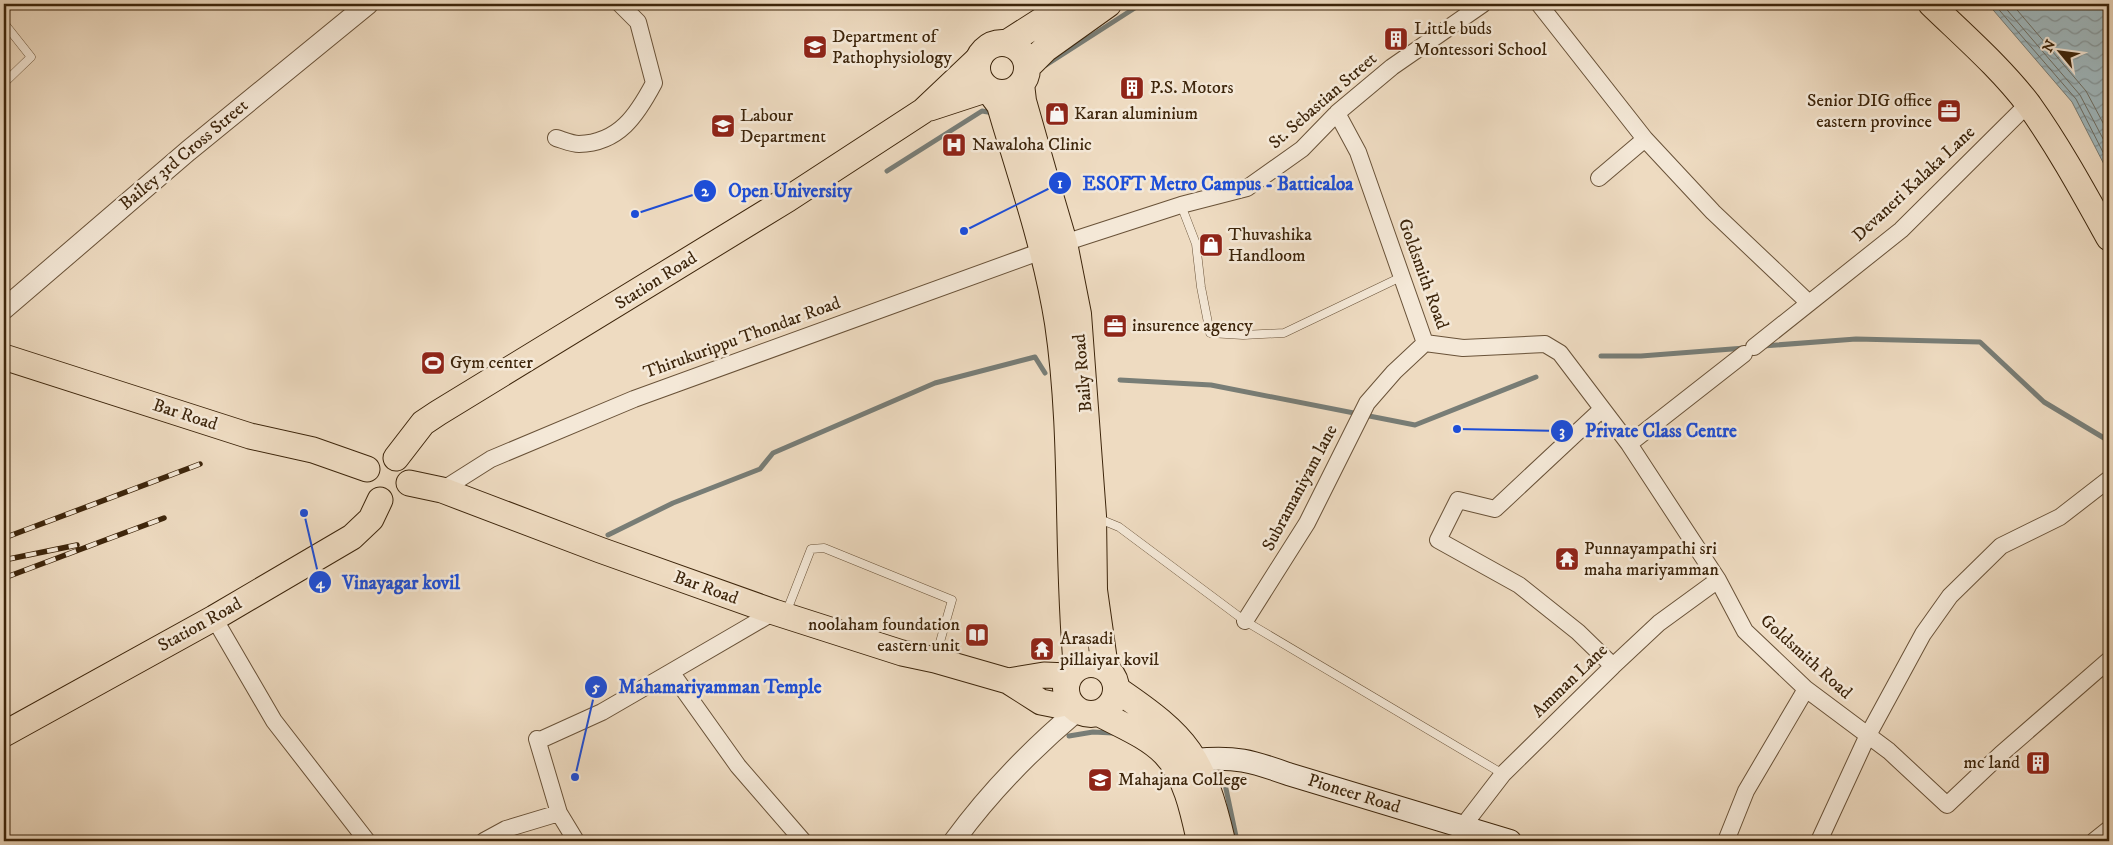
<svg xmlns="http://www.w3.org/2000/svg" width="2113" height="845" font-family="'IM FELL DW Pica',serif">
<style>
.water{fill:url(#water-waves);stroke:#787d76}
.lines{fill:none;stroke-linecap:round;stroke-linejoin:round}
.shore{stroke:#6e6e64;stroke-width:1}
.stream{stroke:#787d76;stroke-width:5}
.service-casing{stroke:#695238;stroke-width:9}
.minor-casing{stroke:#695238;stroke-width:18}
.tertiary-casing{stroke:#695238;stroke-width:22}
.secondary-casing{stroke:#3d250b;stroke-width:24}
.primary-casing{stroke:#3d250b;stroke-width:27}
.trunk-casing{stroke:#3d250b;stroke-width:28}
.service{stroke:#f4e8d7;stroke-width:8}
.minor{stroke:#f4e8d7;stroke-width:16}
.tertiary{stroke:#f4e8d7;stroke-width:20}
.secondary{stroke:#f4e8d7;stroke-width:22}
.primary{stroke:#eedbc1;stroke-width:25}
.trunk{stroke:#eedbc1;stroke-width:26}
.rail-casing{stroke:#3d250b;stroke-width:5.5}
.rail{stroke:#f4e8d7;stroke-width:4;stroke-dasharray:11;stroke-linecap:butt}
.labels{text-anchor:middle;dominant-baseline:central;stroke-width:5;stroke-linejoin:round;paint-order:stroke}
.poi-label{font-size:18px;fill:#3d250b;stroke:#f4e8d7;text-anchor:start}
.street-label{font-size:18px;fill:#3d250b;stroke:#f4e8d7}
.leader{fill:none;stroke:#1d4ed8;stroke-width:2}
.callout-dot{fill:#1d4ed8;stroke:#f4e8d7;stroke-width:2}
.mark-label{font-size:15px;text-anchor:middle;font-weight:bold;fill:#fff}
.callout-label{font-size:19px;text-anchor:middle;font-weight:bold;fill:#1d4ed8;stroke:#f4e8d7;stroke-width:5;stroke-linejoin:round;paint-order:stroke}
</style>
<defs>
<pattern id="water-waves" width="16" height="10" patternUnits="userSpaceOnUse" patternTransform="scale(1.25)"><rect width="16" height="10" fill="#9fb8be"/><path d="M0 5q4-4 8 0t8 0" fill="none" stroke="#839599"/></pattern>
</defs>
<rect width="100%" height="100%" fill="#eedbc1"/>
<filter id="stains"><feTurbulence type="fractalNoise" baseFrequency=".004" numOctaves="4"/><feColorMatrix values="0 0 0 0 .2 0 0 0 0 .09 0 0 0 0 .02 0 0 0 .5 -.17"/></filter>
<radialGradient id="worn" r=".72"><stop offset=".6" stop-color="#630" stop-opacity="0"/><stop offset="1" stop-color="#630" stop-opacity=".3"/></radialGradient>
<path class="water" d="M1988 4H2109V174L2072 102Z"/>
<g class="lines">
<path class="shore" d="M1994 4 2076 99 2109 164
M2002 4 2080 95 2109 150
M2012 4 2086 91 2109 134"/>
<path class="stream" d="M1046 65 1141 4
M887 171 982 111 994 113
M1763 346 1856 339 1980 342 2044 402 2109 441
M1601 356H1641L1745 348
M1120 380 1211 385 1415 425 1536 377
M608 535 673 503 760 469 773 453 935 383 1035 357 1045 373
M1069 736 1093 732 1113 733
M1225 784 1237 841"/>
<defs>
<path id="service" d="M4 23 31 57 4 83
M1181 205 1196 244 1201 287 1210 333 1243 335 1284 333 1401 277
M1097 518 1119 527 1245 621 1503 774
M786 613 811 549 824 548 952 600 936 656"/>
<path id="minor" d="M1539 4 1645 139 1713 212 1809 303
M1337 113 1358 152 1425 343 1463 348 1545 344 1560 353 1629 444 1718 580 1745 631 1806 689 1889 751 1947 805 2001 754 2109 660
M556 138C563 140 572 144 579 144 619 143 637 115 654 83L638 22 620 4
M1599 178 1645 139
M1754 347 1901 230 2028 104
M1601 410 1495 509 1458 500 1438 540 1519 585 1578 632 1613 666
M1629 444 1744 354
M442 490 491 459 634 399 1064 243 1181 205 1247 188 1302 149 1337 113 1392 67 1483 4
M774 612 671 672 738 766 803 841
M214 618 274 721 367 841
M1245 621 1307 523 1367 403 1394 372 1425 343
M537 739 559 813 576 841
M538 741 602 712 671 672
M1463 826 1503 774 1613 666 1659 623 1718 580
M484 841 506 829 559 813
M1726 841 1746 791 1806 689
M1819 841 1867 737 1923 634 1950 596 2001 546 2060 517 2109 479
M2094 841 2109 829"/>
<path id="tertiary" d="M4 309 188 151 368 4
M954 841C989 793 1032 749 1077 711"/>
<path id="secondary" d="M1195 760C1235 756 1252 761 1288 774L1510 841"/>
<path id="primary" d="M1931 4C1964 36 2001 68 2029 105 2059 147 2084 193 2109 238
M930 108 988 89
M4 357 250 436 313 450 367 469
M396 458 423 423 438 413 788 199 923 111 980 57
M409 483 442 490 600 550 774 612 902 653 935 660 1008 681 1041 702 1056 705 1069 702
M1008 681 1044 675 1069 676
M4 734 214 618 352 537 371 519 380 500"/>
<path id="trunk" d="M1007 43 1068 4
M977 68a25 25 0 1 1 50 0a25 25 0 1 1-50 0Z
M1027 67 1045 49 1108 4
M1021 84 1023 101 1046 182 1064 243 1078 314 1093 516 1094 590 1105 668
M988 89 1000 105 1005 122C1025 188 1047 254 1058 323 1075 438 1066 553 1077 668
M1066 689a25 25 0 1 1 50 0a25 25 0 1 1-50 0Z
M1116 689C1188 738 1202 756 1222 841
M1099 713C1121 725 1147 735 1165 753 1186 774 1194 813 1200 841"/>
</defs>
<use href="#service" class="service-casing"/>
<use href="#minor" class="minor-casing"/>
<use href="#tertiary" class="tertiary-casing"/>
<use href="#secondary" class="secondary-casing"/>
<use href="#primary" class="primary-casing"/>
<use href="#trunk" class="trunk-casing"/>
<use href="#service" class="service"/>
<use href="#minor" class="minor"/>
<use href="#tertiary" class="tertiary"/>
<use href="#secondary" class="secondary"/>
<use href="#primary" class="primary"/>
<use href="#trunk" class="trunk"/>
<defs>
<path id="rail" d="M4 538 200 464
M4 560 77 545
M4 578 164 518"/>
</defs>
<use href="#rail" class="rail-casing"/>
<use href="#rail" class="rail"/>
</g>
<defs>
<symbol id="building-square" viewBox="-11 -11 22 22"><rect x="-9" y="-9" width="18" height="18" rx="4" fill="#8f2418" stroke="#f4e8d7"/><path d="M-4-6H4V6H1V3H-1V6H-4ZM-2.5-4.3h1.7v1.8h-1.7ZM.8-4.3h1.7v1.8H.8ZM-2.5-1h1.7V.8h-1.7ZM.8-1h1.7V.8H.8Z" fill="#fff"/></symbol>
<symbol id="university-square" viewBox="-11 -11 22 22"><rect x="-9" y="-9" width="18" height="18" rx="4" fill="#8f2418" stroke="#f4e8d7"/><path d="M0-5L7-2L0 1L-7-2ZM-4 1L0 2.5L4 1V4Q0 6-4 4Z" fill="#fff"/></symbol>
<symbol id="office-square" viewBox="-11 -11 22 22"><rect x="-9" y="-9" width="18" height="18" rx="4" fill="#8f2418" stroke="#f4e8d7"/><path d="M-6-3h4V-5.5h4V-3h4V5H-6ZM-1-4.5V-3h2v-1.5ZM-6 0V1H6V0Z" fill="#fff"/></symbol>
<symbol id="shop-square" viewBox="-11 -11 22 22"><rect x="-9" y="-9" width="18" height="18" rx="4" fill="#8f2418" stroke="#f4e8d7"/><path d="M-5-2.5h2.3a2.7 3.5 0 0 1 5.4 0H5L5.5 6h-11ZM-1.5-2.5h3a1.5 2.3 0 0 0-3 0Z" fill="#fff"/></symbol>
<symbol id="hospital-square" viewBox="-11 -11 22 22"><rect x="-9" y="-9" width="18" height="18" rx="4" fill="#8f2418" stroke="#f4e8d7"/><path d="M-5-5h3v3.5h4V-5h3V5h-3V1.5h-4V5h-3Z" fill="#fff"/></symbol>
<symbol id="stadium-square" viewBox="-11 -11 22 22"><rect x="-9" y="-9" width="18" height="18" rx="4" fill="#8f2418" stroke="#f4e8d7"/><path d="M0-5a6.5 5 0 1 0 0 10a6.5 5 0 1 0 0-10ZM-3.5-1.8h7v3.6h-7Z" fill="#fff"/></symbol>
<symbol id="temple-square" viewBox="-11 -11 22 22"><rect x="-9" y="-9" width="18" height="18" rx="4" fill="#8f2418" stroke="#f4e8d7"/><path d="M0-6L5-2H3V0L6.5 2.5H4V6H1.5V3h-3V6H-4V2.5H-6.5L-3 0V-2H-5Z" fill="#fff"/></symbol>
<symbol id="library-square" viewBox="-11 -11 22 22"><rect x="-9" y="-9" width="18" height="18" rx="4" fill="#8f2418" stroke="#f4e8d7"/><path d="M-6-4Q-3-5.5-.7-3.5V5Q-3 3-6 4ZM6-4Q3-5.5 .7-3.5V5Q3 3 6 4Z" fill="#fff"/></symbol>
<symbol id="school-square" viewBox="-11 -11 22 22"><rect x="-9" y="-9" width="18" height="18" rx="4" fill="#8f2418" stroke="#f4e8d7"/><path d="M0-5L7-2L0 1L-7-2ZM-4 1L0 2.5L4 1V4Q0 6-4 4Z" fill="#fff"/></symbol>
</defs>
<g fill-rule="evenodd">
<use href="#building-square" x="1382" y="25" width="28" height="28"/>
<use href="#university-square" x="801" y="33" width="28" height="28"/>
<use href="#building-square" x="1118" y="74" width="28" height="28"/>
<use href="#office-square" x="1935" y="97" width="28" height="28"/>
<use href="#shop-square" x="1043" y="100" width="28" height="28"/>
<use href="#university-square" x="709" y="112" width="28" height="28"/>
<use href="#hospital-square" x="940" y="131" width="28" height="28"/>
<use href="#shop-square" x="1197" y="231" width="28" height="28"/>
<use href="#office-square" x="1101" y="312" width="28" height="28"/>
<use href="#stadium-square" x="419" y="349" width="28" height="28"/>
<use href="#temple-square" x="1553" y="545" width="28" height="28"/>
<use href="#library-square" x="963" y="621" width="28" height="28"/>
<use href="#temple-square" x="1028" y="635" width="28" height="28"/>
<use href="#building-square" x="2024" y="749" width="28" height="28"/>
<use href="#school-square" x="1086" y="766" width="28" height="28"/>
</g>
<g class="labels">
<g class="poi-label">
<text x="1414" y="29">Little buds<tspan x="1414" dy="21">Montessori School</tspan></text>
<text x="832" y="37">Department of<tspan x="832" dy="21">Pathophysiology</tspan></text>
<text x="1150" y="88">P.S. Motors</text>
<text x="1932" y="101" text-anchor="end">Senior DIG office<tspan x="1932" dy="21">eastern province</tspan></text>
<text x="1074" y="114">Karan aluminium</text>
<text x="740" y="116">Labour<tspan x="740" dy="21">Department</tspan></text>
<text x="972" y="145">Nawaloha Clinic</text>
<text x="1228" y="235">Thuvashika<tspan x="1228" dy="21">Handloom</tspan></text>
<text x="1132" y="326">insurence agency</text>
<text x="450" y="363">Gym center</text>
<text x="1584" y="549">Punnayampathi sri<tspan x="1584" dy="21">maha mariyamman</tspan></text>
<text x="960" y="625" text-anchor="end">noolaham foundation<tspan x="960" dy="21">eastern unit</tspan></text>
<text x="1060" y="639">Arasadi<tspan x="1060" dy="21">pillaiyar kovil</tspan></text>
<text x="2020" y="763" text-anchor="end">mc land</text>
<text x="1118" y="780">Mahajana College</text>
</g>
<g class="street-label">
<text transform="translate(1323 101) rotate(-41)">St. Sebastian Street</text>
<text transform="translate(184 155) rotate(-40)">Bailey 3rd Cross Street</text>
<text transform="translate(1914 184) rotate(-43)">Devaneri Kalaka Lane</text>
<text transform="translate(1423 274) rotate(70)">Goldsmith Road</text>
<text transform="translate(656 281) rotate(-32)">Station Road</text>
<text transform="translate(742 338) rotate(-20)">Thirukurippu Thondar Road</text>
<text transform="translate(1083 373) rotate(-95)">Baily Road</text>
<text transform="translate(185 415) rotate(18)">Bar Road</text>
<text transform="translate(1300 488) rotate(-62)">Subramaniyam lane</text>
<text transform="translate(706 588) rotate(20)">Bar Road</text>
<text transform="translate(200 625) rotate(-29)">Station Road</text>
<text transform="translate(1806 657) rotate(42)">Goldsmith Road</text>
<text transform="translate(1570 681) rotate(-44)">Amman Lane</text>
<text transform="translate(1354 794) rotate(17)">Pioneer Road</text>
</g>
</g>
<path class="leader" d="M964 231L1060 183M635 214L705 191M1457 429L1562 431M304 513L320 582M575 777L596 687"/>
<g class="callout-dot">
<circle cx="964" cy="231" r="5"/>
<circle cx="635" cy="214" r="5"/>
<circle cx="1457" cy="429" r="5"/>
<circle cx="304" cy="513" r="5"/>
<circle cx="575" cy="777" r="5"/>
<circle cx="1060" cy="183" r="12"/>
<circle cx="705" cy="191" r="12"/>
<circle cx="1562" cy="431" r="12"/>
<circle cx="320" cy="582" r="12"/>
<circle cx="596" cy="687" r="12"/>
</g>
<g class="mark-label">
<text x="1060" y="188">1</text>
<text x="705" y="196">2</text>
<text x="1562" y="436">3</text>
<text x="320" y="588">4</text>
<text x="596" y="692">5</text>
</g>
<g class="callout-label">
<text x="1218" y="190">ESOFT Metro Campus - Batticaloa</text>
<text x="790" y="197">Open University</text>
<text x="1661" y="437">Private Class Centre</text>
<text x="401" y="589">Vinayagar kovil</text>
<text x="720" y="693">Mahamariyamman Temple</text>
</g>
<rect width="2113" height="845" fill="none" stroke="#eedbc1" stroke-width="20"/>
<rect x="5" y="5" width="2103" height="835" fill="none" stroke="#3d250b" stroke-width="2.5"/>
<rect x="10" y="10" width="2093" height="825" fill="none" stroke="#3d250b"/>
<g transform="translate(2060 52) rotate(299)" stroke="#f4e8d7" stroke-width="4" paint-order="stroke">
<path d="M0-4L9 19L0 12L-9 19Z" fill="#3d250b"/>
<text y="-8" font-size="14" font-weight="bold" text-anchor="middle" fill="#3d250b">N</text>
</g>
<rect width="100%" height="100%" filter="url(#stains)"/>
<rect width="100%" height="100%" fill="url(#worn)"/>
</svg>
